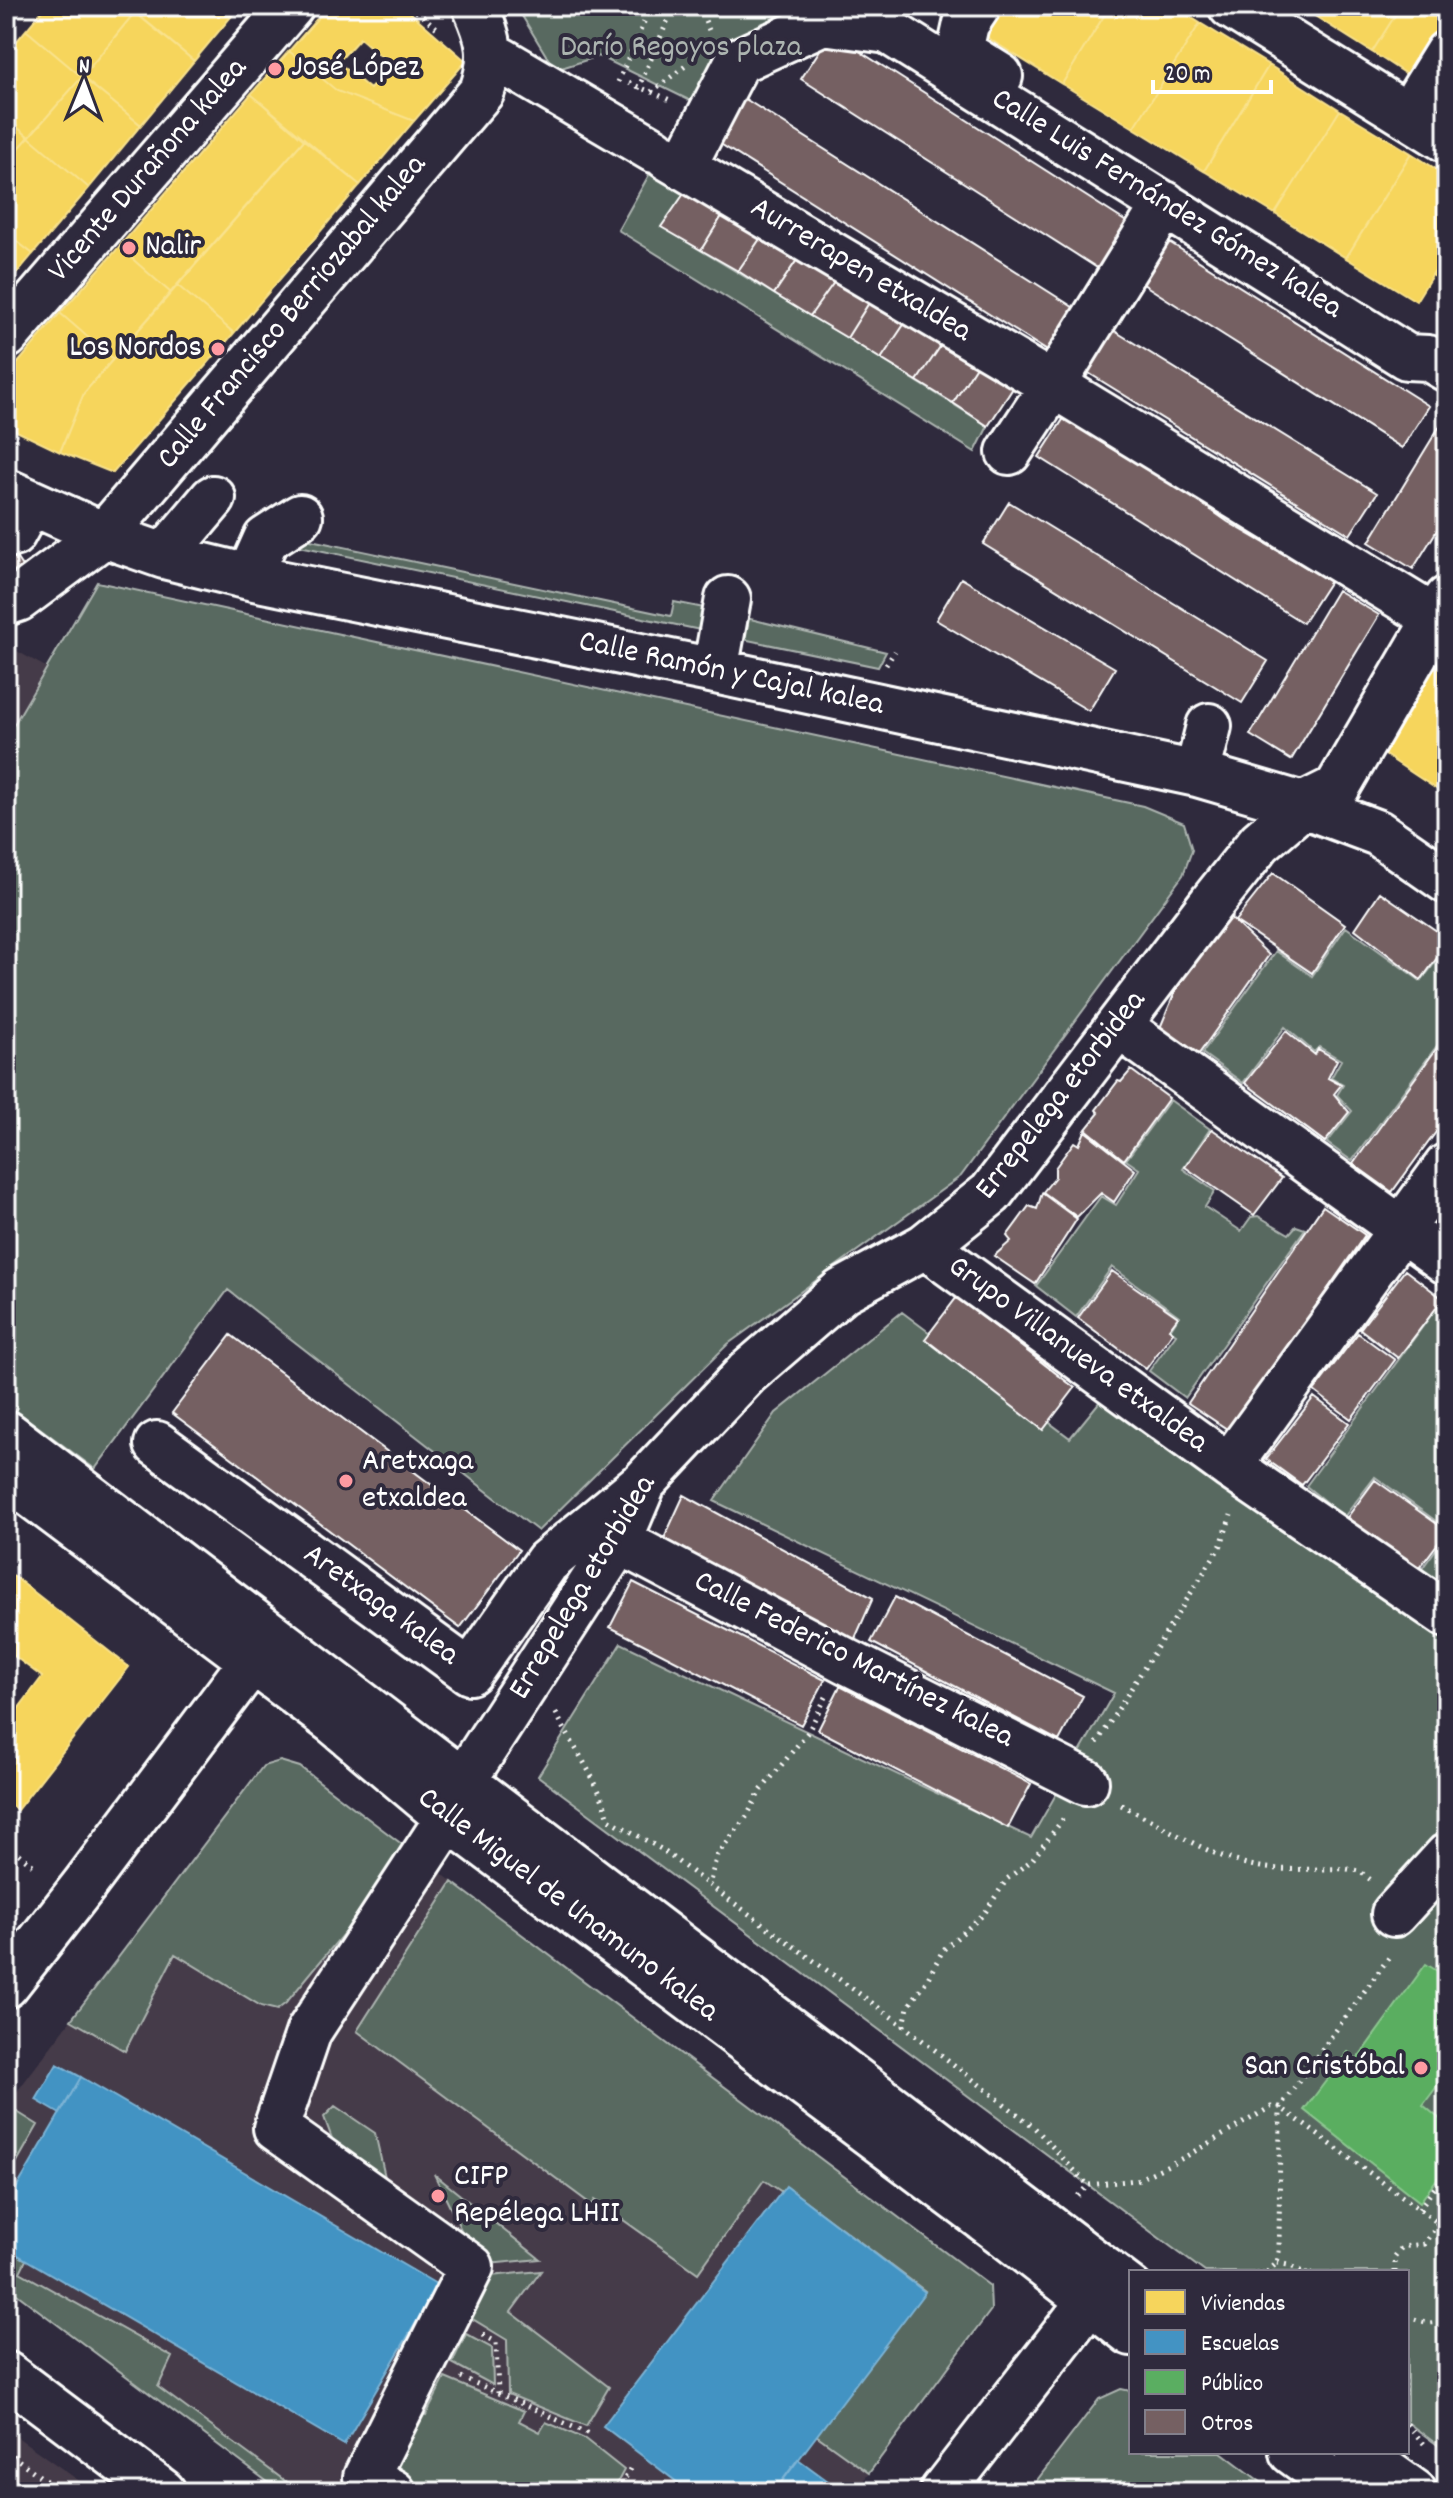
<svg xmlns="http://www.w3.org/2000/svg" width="1453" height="2498" font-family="Dekko,sans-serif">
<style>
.built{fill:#443a48}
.green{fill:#596960;stroke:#acb4b0;stroke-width:2}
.homes{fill:#f6d55c;stroke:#f9e28d;stroke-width:2;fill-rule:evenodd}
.schools{fill:#4393c3;stroke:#7bb3d5;stroke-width:2}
.public{fill:#5aae61;stroke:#8cc690;stroke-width:2}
.building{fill:#756062;stroke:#fff;stroke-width:2}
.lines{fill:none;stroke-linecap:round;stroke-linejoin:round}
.minor-casing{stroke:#fff;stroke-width:50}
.path{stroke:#fff;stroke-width:5;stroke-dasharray:2 6;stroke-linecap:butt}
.minor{stroke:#2f2a3d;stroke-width:44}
.poi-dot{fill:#ff9aa2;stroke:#2f2a3d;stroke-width:3}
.labels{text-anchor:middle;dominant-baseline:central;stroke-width:8;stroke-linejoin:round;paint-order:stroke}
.park-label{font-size:32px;fill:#acb4b0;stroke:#2f2a3d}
.poi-label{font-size:32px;fill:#fff;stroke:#2f2a3d;text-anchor:start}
.street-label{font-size:32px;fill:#fff;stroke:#2f2a3d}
</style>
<rect width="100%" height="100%" fill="#2f2a3d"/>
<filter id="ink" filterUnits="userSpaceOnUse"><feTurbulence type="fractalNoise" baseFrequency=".0125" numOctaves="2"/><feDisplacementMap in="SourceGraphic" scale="16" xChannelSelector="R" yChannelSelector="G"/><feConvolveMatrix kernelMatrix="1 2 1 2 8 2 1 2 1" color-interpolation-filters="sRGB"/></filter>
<g filter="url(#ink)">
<path class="built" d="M6 645 51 670 6 746Z
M280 1761 300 1767 990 2286 991 2310 855 2492H281L6 2286V2106L263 1766Z
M6 2429 95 2492H6Z"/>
<path class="green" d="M516 6H899L906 11 816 16 697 104 599 56 555 70Z
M654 166 689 187 662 227 847 338 988 426 975 452 618 230Z
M287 535 671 616 674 602 714 610 710 632 285 543Z
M97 582 1143 806 1184 823 1192 850 1183 875 961 1176 728 1344 538 1531 228 1290 95 1469 6 1403V738Z
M738 616 886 652 878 667 733 637Z
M1346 927 1421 981 1447 947V1032L1352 1161 1327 1143 1352 1111 1337 1095 1343 1085 1331 1078 1341 1060 1319 1047 1314 1052 1285 1027 1243 1083 1202 1053 1276 951 1312 976Z
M1170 1100 1210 1129 1183 1169 1215 1191 1205 1207 1241 1231 1251 1217 1258 1216 1289 1234 1296 1226 1305 1229 1185 1398 1149 1371 1176 1334 1170 1330 1179 1316 1112 1267 1076 1317 1036 1286 1101 1196 1116 1205 1139 1169 1126 1160Z
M1443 1299 1447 1302V1529L1375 1477 1344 1517 1306 1486Z
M902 1312 1070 1438 1118 1379 1447 1604V2452L1407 2422V2272H1205L538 1776 621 1643 1031 1838 1114 1693 714 1501 776 1413Z
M1447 1534V1589L1421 1570Z
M280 1761 300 1767 407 1848 392 1875 286 2003 277 2010 261 2006 175 1954 125 2051 71 2020 263 1766Z
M452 1882 990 2286 991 2310 869 2473 816 2435 925 2291 787 2187 782 2192 764 2180 698 2273 595 2200 592 2205 357 2031Z
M6 2105 38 2125 6 2181Z
M335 2106 375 2133 390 2199 343 2168 324 2117Z
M434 2174 540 2259 478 2265Z
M6 2248 26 2260 20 2272 172 2357 158 2387 300 2492H281L6 2286Z
M541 2271 511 2312 609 2387 586 2426 508 2394 507 2340 471 2318 490 2276Z
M466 2334 492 2348 493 2385 452 2363Z
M445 2378 524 2411 519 2421 540 2432 546 2422 585 2439 624 2470 613 2491 601 2484 596 2492H420L401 2481 402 2470 385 2456 411 2410 426 2415Z
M1121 2389 1131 2391V2452H1221L1274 2492H1028L1099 2399Z"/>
<path class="homes" d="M46 6H127L135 12 82 77 26 30Z
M127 6H240L194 61Z
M328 6H403L466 61 414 121 337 91 289 51ZM360 38 391 65 370 89 338 62Z
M1005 6H1110L1062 84 986 37Z
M1110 6H1173L1200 23 1134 128 1062 84Z
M1303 6H1401L1372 52 1302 8Z
M1401 6H1447V19L1412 78 1372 52Z
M135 12 194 61 141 125 82 77Z
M1200 23 1269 65 1204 171 1134 128Z
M26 30 82 77 29 137 6 118V54Z
M289 51 337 91 414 121 360 185 251 94Z
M1269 65 1340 110 1275 214 1204 171Z
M82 77 141 125 89 188 29 137Z
M251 94 304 140 171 293 119 247Z
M1340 110 1411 153 1346 258 1275 214Z
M6 118 29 137 6 163Z
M29 137 89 188 33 254 6 233V163Z
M304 140 360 185 234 333 177 285Z
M1411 153 1447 176V251L1416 301 1346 258Z
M6 233 33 254 6 286Z
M119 247 171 293 113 359 60 313Z
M1447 251V284L1432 275Z
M177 285 234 333 113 473 60 452 84 393Z
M60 313 113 359 84 393 60 452 6 426V377Z
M1447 648V796L1382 753Z
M6 1570 129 1667 17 1810 6 1801V1713L12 1717 42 1677 6 1650Z"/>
<path class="schools" d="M57 2064 81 2077 60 2114 36 2100Z
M81 2077 438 2285 344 2445 6 2248V2206Z
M786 2186 925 2292 774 2492H690L603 2426Z
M798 2459 843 2492H774Z"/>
<path class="public" d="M1426 1964 1447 1977V2073L1423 2105 1447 2125V2165L1420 2202 1304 2110 1348 2052 1357 2059Z"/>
<path class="building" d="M831 33 1128 223 1099 269 801 79Z
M739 95 1076 309 1049 352 711 138Z
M690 185 727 208 701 250 661 227Z
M727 208 764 233 738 271 701 250Z
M764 233 801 254 774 294 738 271Z
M1169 242 1429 406 1402 448 1143 284Z
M801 254 837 278 810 316 774 294Z
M837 278 872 298 847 338 810 316Z
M872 298 907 320 881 359 847 338Z
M907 320 944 341 917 381 881 359Z
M1113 330 1377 493 1350 535 1087 372Z
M944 341 978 363 953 403 917 381Z
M978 363 1015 385 988 426 953 403Z
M1447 414V514L1413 569 1369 542Z
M1066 415 1161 475 1228 522 1330 581 1303 623 1039 457Z
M1009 502 1268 661 1242 703 983 544Z
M15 556 30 578 6 594V562Z
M961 578 1115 668 1089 711 936 620Z
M1337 590 1379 615 1291 760 1250 735Z
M1273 873 1345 924 1312 973 1235 921Z
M1380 892 1447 938V944L1421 980 1355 929Z
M1213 901 1269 955 1196 1058 1160 1028Z
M1286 1031 1315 1055 1318 1049 1337 1060 1328 1078 1341 1085 1334 1094 1349 1112 1325 1142 1245 1083Z
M1447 1034V1117L1392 1192 1353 1164Z
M1131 1070 1169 1098 1124 1160 1086 1129 1099 1113 1096 1110 1118 1081 1121 1082Z
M1212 1129 1282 1178 1254 1215 1185 1167Z
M1085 1131 1135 1170 1114 1202 1101 1193 1077 1217 1043 1192 1055 1177V1168L1074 1142 1079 1145Z
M1042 1193 1077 1219 1035 1284 994 1256 1011 1241 1007 1236 1029 1206 1037 1209Z
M1323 1206 1365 1235 1230 1431 1188 1403Z
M1447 1208V1231L1436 1222Z
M1405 1270 1443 1299 1398 1358 1360 1329Z
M1112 1271 1178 1317 1169 1329 1173 1332 1146 1369 1078 1318Z
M957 1297 1075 1388 1043 1430 925 1339Z
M1358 1333 1395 1360 1351 1419 1314 1391Z
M231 1335 519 1550 460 1628 172 1413Z
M1314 1397 1349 1423 1302 1485 1266 1459Z
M1375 1480 1447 1531 1417 1571 1346 1519Z
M684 1495 873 1598 853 1643 662 1543Z
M633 1582 825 1680 801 1725 610 1627Z
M895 1597 1083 1696 1059 1741 871 1642Z
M840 1686 1031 1784 1008 1828 818 1730Z"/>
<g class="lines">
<defs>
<path id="minor" d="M978 6 966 24 960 51 1000 76
M1231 6 1447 140
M491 54 654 150
M1421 95 1447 53
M667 157 1053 385 1435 618
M683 167 738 61 823 22 888 31 1407 357 1428 358 1447 369
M6 336 291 6
M1009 452 1053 385 1165 204
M6 491 104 535 164 556 249 577 715 671 1197 774 1303 805 1378 833 1447 881
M6 535 13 534 30 503
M164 556 213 498
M249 577 266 539 300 517
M6 603 18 599 104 535 482 91C494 57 490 39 475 6
M715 671 728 599
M1197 774 1209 726
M1119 1026 1447 1262
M925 1246 1229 1466 1447 1615
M6 1433 1131 2290
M157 1444 470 1672 547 1562 639 1486
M1229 1466 1447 1166
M6 1476 334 1722 448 1818 1004 2234 1131 2333
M619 1541 846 1661 1086 1782
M464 1780 619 1541 644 1482 747 1373 842 1291 925 1246 991 1193 1213 901 1260 842 1303 805 1337 788 1447 599
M1394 1914 1447 1856
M6 1985 85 1884 270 1637
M6 2374 163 2492
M1292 2452 1347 2492
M1358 2452 1414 2492
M393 2492 366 2477 471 2267 276 2128 309 2031 448 1818
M942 2492 1107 2279"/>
</defs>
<use href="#minor" class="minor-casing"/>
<path class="path" d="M410 6 437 28
M699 6 711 35
M618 82 651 6
M629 83 651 92 688 64
M638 89 674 6
M652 92 672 101
M886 665 895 651
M826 1697 808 1732 759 1793 747 1816 717 1855 709 1885 904 2026
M556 1713C574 1749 598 1779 609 1819L661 1849 709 1885
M1097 1743 1221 1545 1231 1515
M1121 1805C1166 1826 1206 1856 1255 1866 1284 1872 1317 1868 1347 1869L1359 1871 1371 1880
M1063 1819 1033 1859 1007 1879 984 1914 943 1950 927 1980 908 2007 904 2026 1034 2127 1088 2185
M6 1844 34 1866
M1078 2196 1088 2185 1137 2180 1183 2158 1271 2107H1280L1438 2223
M1419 2209 1447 2171
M1277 2263 1288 2265 1304 2272
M1267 2272 1277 2263 1279 2252 1280 2107 1390 1956
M1395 2272V2256L1402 2247 1424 2244 1438 2223 1447 2222
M1407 2317 1429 2323 1447 2321
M461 2377 498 2393 496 2342 483 2335
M498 2393 591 2435
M1407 2424 1425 2445
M6 2451 61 2492
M618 2492 632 2465"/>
<use href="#minor" class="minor"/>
</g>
</g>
<g class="poi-dot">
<circle cx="275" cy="69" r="8"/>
<circle cx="129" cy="248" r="8"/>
<circle cx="218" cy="349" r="8"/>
<circle cx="346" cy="1481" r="8"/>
<circle cx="1421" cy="2068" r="8"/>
<circle cx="438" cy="2196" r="8"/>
</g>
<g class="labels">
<g class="park-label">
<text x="681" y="49">Darío Regoyos plaza</text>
</g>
<g class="poi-label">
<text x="291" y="69">José López</text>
<text x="145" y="248">Nalir</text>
<text x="202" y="349" text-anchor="end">Los Nordos</text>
<text x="362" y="1463">Aretxaga<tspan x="362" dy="37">etxaldea</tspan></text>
<text x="1405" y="2068" text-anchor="end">San Cristóbal</text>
<text x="454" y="2178">CIFP<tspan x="454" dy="37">Repélega LHII</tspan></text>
</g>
<g class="street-label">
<text transform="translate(149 171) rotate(-49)">Vicente Durañona kalea</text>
<text transform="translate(1166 205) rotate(32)">Calle Luis Fernández Gómez kalea</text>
<text transform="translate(860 271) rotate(31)">Aurrerapen etxaldea</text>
<text transform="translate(293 313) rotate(-50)">Calle Francisco Berriozabal kalea</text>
<text transform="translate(731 675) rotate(12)">Calle Ramón y Cajal kalea</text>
<text transform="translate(1062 1096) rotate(-52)">Errepelega etorbidea</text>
<text transform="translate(1077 1356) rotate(36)">Grupo Villanueva etxaldea</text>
<text transform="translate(584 1588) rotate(-59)">Errepelega etorbidea</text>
<text transform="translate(380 1606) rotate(36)">Aretxaga kalea</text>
<text transform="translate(853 1661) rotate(27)">Calle Federico Martínez kalea</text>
<text transform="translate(567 1906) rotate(37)">Calle Miguel de Unamuno kalea</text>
</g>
</g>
<rect width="1453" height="2498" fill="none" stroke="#2f2a3d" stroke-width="32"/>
<rect x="16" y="16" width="1421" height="2466" fill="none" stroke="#fff" stroke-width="3" filter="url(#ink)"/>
<rect x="1129" y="2270" width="280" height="184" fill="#2f2a3d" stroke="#827f8b" stroke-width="2"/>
<rect x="1145" y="2290" width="40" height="24" fill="#f6d55c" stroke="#827f8b" stroke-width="2"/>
<text x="1201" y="2310" font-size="24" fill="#ffffff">Viviendas</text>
<rect x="1145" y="2330" width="40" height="24" fill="#4393c3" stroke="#827f8b" stroke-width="2"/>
<text x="1201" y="2350" font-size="24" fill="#ffffff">Escuelas</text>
<rect x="1145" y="2370" width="40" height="24" fill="#5aae61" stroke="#827f8b" stroke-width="2"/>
<text x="1201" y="2390" font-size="24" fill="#ffffff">Público</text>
<rect x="1145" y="2410" width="40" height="24" fill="#756062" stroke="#827f8b" stroke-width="2"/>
<text x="1201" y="2430" font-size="24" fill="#ffffff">Otros</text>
<g transform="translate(84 84) rotate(1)" stroke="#2f2a3d" stroke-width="6" paint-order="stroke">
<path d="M0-6L14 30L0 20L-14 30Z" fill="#ffffff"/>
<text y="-12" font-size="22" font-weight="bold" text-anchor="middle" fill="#ffffff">N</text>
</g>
<path d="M1153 80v12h118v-12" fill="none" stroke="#ffffff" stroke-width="4"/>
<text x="1165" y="80" font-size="24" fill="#ffffff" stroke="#2f2a3d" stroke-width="6" paint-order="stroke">20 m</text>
</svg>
